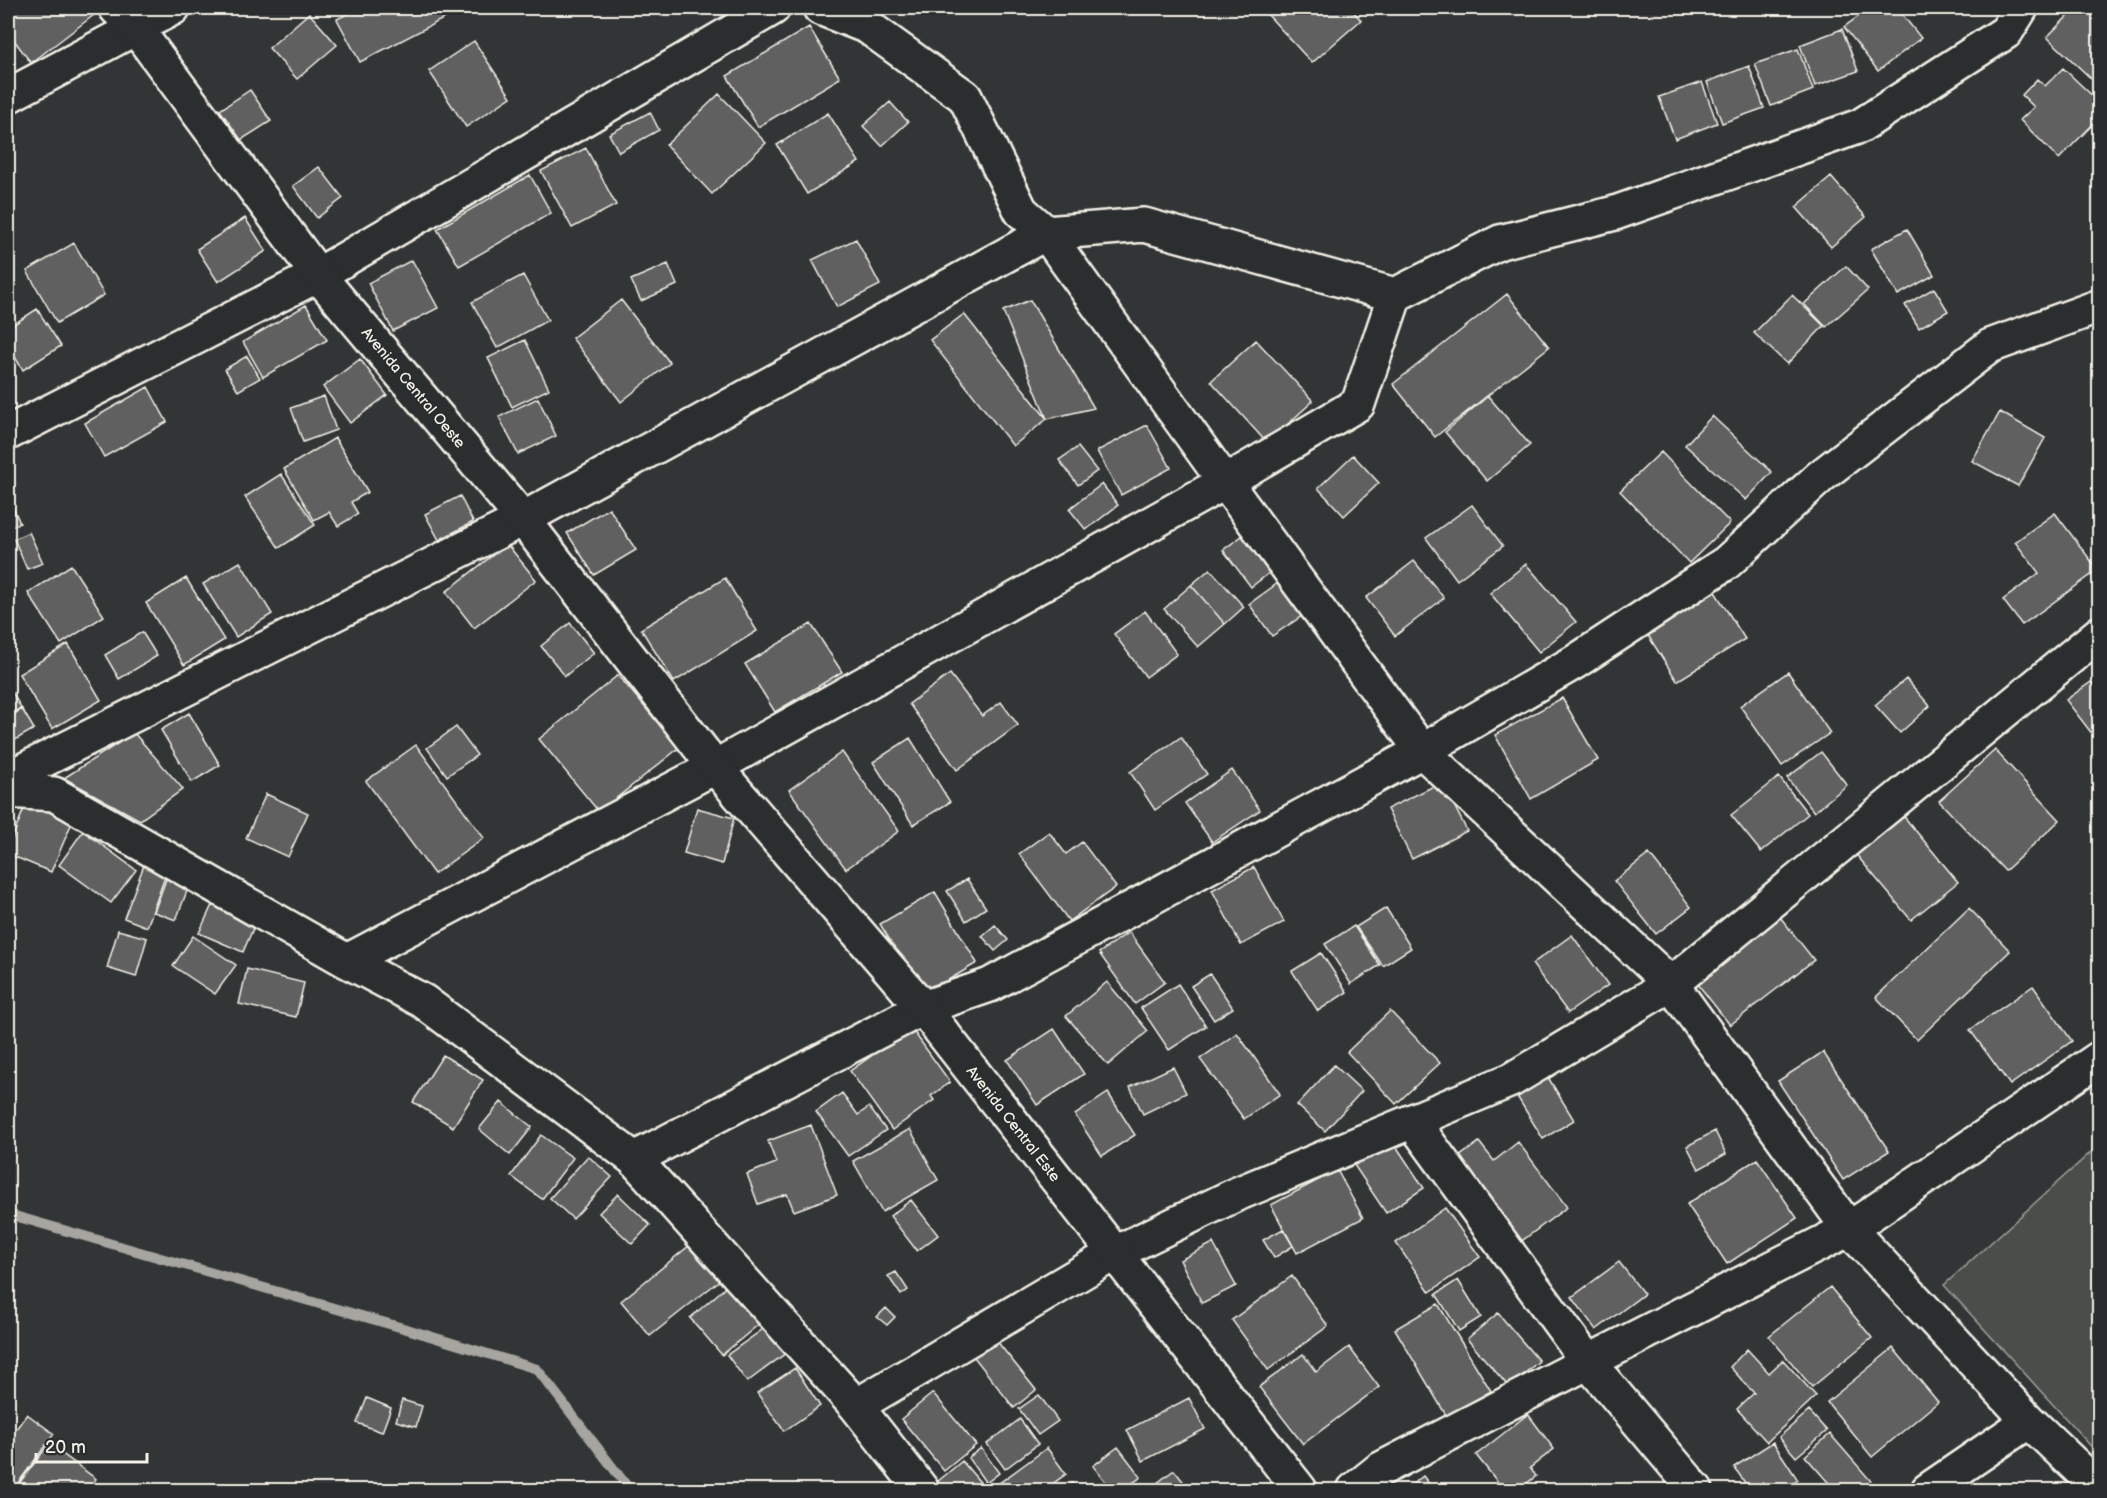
<svg xmlns="http://www.w3.org/2000/svg" width="2107" height="1498" font-family="'Balsamiq Sans',sans-serif">
<style>
.green{fill:#4b4d4c;stroke:#a09f9a;stroke-width:1.5}
.lines{fill:none;stroke-linecap:round;stroke-linejoin:round}
.stream{stroke:#a6a5a0;stroke-width:10}
.building{fill:#5f605f;stroke:#f4f1e8;stroke-width:1.5}
.minor-casing{stroke:#f4f1e8;stroke-width:38}
.tertiary-casing{stroke:#f4f1e8;stroke-width:38}
.minor{stroke:#2a2d2e;stroke-width:33}
.tertiary{stroke:#2a2d2e;stroke-width:33}
.labels{text-anchor:middle;dominant-baseline:central;stroke-width:4.5;stroke-linejoin:round;paint-order:stroke}
.street-label{font-size:15px;fill:#f4f1e8;stroke:#2a2d2e}
</style>
<rect width="100%" height="100%" fill="#323535"/>
<filter id="ink" filterUnits="userSpaceOnUse"><feTurbulence type="fractalNoise" baseFrequency=".0167" numOctaves="2"/><feDisplacementMap in="SourceGraphic" scale="12" xChannelSelector="R" yChannelSelector="G"/><feConvolveMatrix kernelMatrix="1 2 1 2 8 2 1 2 1" color-interpolation-filters="sRGB"/></filter>
<g filter="url(#ink)">
<path class="green" d="M2099 1145V1455L1944 1285Z"/>
<g class="lines">
<path class="stream" d="M8 1214 410 1330 537 1369 630 1490"/>
</g>
<path class="building" d="M9 8H88L94 15 31 63 8 32V9Z
M359 8H442L447 17 360 62 337 19Z
M504 8H518L509 14Z
M1276 8H1350L1361 20 1312 63 1268 15Z
M1870 8H1897L1921 38 1878 71 1844 27Z
M2076 8H2100V87L2047 37Z
M309 13 337 45 297 79 269 48Z
M809 27 840 78 758 127 727 76Z
M1842 29 1858 71 1815 86 1800 45Z
M474 41 511 97 466 127 429 71Z
M1798 49 1813 90 1771 106 1755 64Z
M1749 66 1764 108 1722 123 1707 82Z
M2063 68 2100 103V117L2059 159 2020 120 2034 107 2022 95 2037 79 2045 86Z
M1702 82 1717 123 1675 139 1659 97Z
M250 90 271 121 241 140 220 110Z
M719 94 766 143 712 194 666 145Z
M890 102 908 122 882 146 863 126Z
M650 112 659 130 619 152 609 134Z
M828 113 859 162 807 194 777 145Z
M586 148 616 205 572 228 541 171Z
M319 167 343 198 317 218 293 186Z
M530 175 551 213 459 266 437 229Z
M1831 177 1866 217 1831 247 1796 207Z
M245 218 266 251 218 282 197 249Z
M1907 229 1934 275 1898 295 1871 249Z
M856 239 880 285 837 307 812 260Z
M74 243 104 295 57 323 27 271Z
M412 260 438 308 393 331 368 283Z
M668 264 677 285 641 301 631 280Z
M1846 266 1868 290 1826 327 1804 304Z
M523 275 548 320 497 348 472 302Z
M1934 288 1948 311 1919 328 1905 305Z
M1507 294 1549 347 1435 437 1393 384Z
M1792 295 1824 326 1787 364 1754 333Z
M621 300 670 363 621 402 572 338Z
M1030 300 1094 408 1047 419 1003 311Z
M306 305 327 340 263 377 243 342Z
M37 309 61 346 23 370 8 346V328Z
M964 314 1047 419 1013 446 930 340Z
M525 340 549 389 512 407 488 358Z
M1256 340 1313 401 1267 443 1211 381Z
M247 356 260 378 238 391 225 369Z
M360 359 387 395 350 423 323 387Z
M148 387 167 422 104 457 85 423Z
M324 396 336 430 303 442 291 408Z
M1488 396 1530 445 1487 481 1445 432Z
M538 398 556 436 518 454 499 417Z
M2000 412 2045 438 2018 486 1972 461Z
M1712 416 1772 472 1746 500 1685 445Z
M1147 425 1171 468 1121 495 1097 451Z
M335 438 368 492 351 502 358 514 338 526 329 512 314 520 284 469Z
M1078 447 1097 471 1078 485 1059 460Z
M1661 452 1730 523 1689 563 1620 491Z
M1353 455 1379 483 1344 516 1318 488Z
M281 474 315 525 279 548 245 497Z
M1102 484 1118 505 1086 530 1069 509Z
M8 496 20 523 8 528Z
M460 496 473 522 439 540 425 514Z
M1472 505 1503 546 1457 580 1426 538Z
M609 508 636 550 594 575 567 533Z
M2055 513 2098 570 2022 625 2003 600 2039 573 2015 542Z
M29 532 43 563 27 569 14 539Z
M1246 533 1273 570 1251 587 1223 550Z
M507 544 536 580 474 628 446 592Z
M1414 561 1444 598 1395 636 1366 598Z
M240 562 272 614 236 637 203 584Z
M1526 564 1576 622 1539 652 1490 593Z
M71 565 104 616 61 644 28 593Z
M1210 569 1244 607 1225 624 1191 585Z
M186 578 224 640 184 665 146 603Z
M725 578 757 631 674 682 641 629Z
M1278 583 1302 616 1272 636 1249 604Z
M1710 584 1745 639 1677 681 1642 626Z
M1191 585 1225 624 1198 647 1164 609Z
M1145 611 1177 654 1146 677 1114 634Z
M570 623 594 653 565 676 541 646Z
M811 624 842 672 775 712 745 664Z
M142 632 157 656 119 679 105 655Z
M68 644 101 700 52 729 19 674Z
M1788 672 1830 733 1782 766 1740 706Z
M950 674 982 716 1001 702 1018 725 957 770 909 704Z
M618 675 679 748 599 812 539 739Z
M1906 679 1930 706 1900 733 1875 705Z
M2091 682 2100 693V744L2066 700Z
M8 685 21 708 8 716Z
M1562 698 1598 760 1531 799 1495 735Z
M22 709 34 729 8 744V718Z
M189 713 220 765 192 782 161 730Z
M456 727 477 755 447 776 427 748Z
M134 733 183 789 140 820 64 778Z
M1181 737 1207 774 1155 810 1130 772Z
M910 738 950 802 913 825 873 762Z
M416 745 484 838 434 874 366 781Z
M1995 750 2060 820 2005 871 1939 801Z
M842 752 899 831 846 869 789 790Z
M1821 752 1847 785 1814 812 1787 778Z
M1232 770 1260 810 1212 842 1185 803Z
M1779 777 1808 814 1761 852 1731 815Z
M1442 782 1467 831 1412 859 1387 809Z
M266 794 308 813 288 857 246 838Z
M27 801 73 820 51 872 8 854V849Z
M1896 807 1958 882 1911 920 1849 846Z
M697 808 734 818 722 864 684 853Z
M83 831 136 870 111 903 59 865Z
M1049 832 1066 854 1082 842 1116 887 1069 921 1019 854Z
M1649 854 1691 907 1656 934 1614 881Z
M144 865 166 874 147 927 124 918Z
M1254 867 1284 922 1241 945 1212 890Z
M168 874 190 883 176 920 154 912Z
M967 879 986 908 966 921 947 891Z
M935 892 977 963 923 995 880 924Z
M212 905 255 924 243 952 199 933Z
M1386 908 1411 948 1383 966 1356 927Z
M1773 908 1814 960 1730 1025 1689 973Z
M1969 908 2010 951 1917 1040 1876 997Z
M995 925 1008 940 995 951 982 936Z
M1354 926 1380 965 1351 984 1325 944Z
M118 930 147 938 136 977 107 968Z
M1129 932 1165 982 1135 1004 1099 953Z
M1572 935 1608 985 1568 1013 1532 964Z
M193 936 236 965 215 994 173 966Z
M1321 953 1347 992 1318 1011 1292 971Z
M247 969 304 983 296 1017 239 1004Z
M1210 974 1233 1008 1214 1020 1191 986Z
M1107 982 1148 1031 1108 1065 1066 1016Z
M1178 984 1206 1026 1169 1050 1141 1008Z
M2033 986 2072 1041 2010 1085 1970 1030Z
M1390 1011 1440 1063 1396 1104 1347 1052Z
M911 1028 950 1082 931 1096 934 1100 892 1130 850 1071Z
M1054 1029 1084 1074 1037 1105 1007 1060Z
M1237 1033 1280 1094 1244 1119 1200 1059Z
M1823 1052 1889 1151 1843 1180 1778 1081Z
M443 1055 483 1080 453 1127 413 1102Z
M1334 1065 1362 1091 1325 1131 1297 1105Z
M1173 1067 1186 1093 1143 1114 1130 1087Z
M1546 1074 1574 1120 1543 1139 1515 1093Z
M842 1093 858 1115 869 1107 886 1130 848 1156 816 1112Z
M1108 1093 1135 1135 1102 1156 1075 1115Z
M501 1102 532 1127 510 1155 479 1129Z
M811 1125 837 1195 794 1211 787 1194 758 1204 747 1174 776 1163 768 1141Z
M910 1129 938 1180 882 1212 853 1161Z
M1715 1131 1726 1154 1699 1169 1687 1146Z
M541 1135 573 1158 542 1199 511 1176Z
M1392 1140 1424 1188 1386 1213 1354 1165Z
M1479 1142 1494 1161 1518 1142 1567 1207 1519 1243 1455 1160Z
M588 1156 612 1177 573 1219 550 1198Z
M1757 1159 1797 1218 1727 1264 1687 1204Z
M1337 1170 1363 1218 1297 1253 1271 1205Z
M618 1194 650 1225 632 1244 599 1213Z
M911 1200 938 1235 917 1251 890 1216Z
M1445 1208 1480 1257 1430 1292 1396 1243Z
M1283 1229 1293 1246 1274 1258 1263 1240Z
M1213 1243 1236 1286 1202 1303 1180 1260Z
M690 1245 719 1281 650 1336 621 1301Z
M1619 1262 1644 1294 1596 1330 1572 1297Z
M896 1272 908 1290 901 1295 888 1276Z
M1292 1276 1328 1326 1268 1370 1232 1320Z
M1458 1280 1481 1317 1459 1331 1436 1294Z
M727 1286 759 1324 722 1355 690 1318Z
M1830 1287 1872 1338 1812 1387 1769 1336Z
M1438 1304 1491 1391 1447 1417 1395 1329Z
M886 1308 895 1317 887 1325 877 1317Z
M1498 1313 1539 1361 1509 1387 1467 1339Z
M766 1327 786 1353 747 1382 727 1355Z
M996 1340 1036 1390 1014 1408 974 1357Z
M1349 1347 1379 1387 1303 1444 1259 1387 1303 1354 1316 1372Z
M1893 1348 1938 1402 1872 1457 1827 1402Z
M1747 1349 1769 1373 1783 1360 1816 1396 1767 1442 1737 1409 1754 1393 1730 1367Z
M795 1368 820 1406 784 1431 757 1393Z
M933 1393 976 1445 944 1471 901 1419Z
M1039 1395 1058 1421 1038 1435 1019 1409Z
M367 1398 391 1408 382 1432 357 1423Z
M1189 1398 1205 1429 1143 1461 1127 1430Z
M402 1400 422 1406 416 1427 396 1421Z
M1809 1411 1827 1431 1796 1457 1779 1437Z
M27 1414 54 1434 13 1490H8V1440Z
M1528 1414 1554 1449 1530 1468 1536 1476 1518 1490H1504L1476 1455Z
M1020 1419 1038 1444 1005 1469 987 1444Z
M1830 1434 1877 1488 1874 1490H1835L1805 1456Z
M1773 1442 1798 1480 1783 1490H1750L1734 1467Z
M49 1444 96 1479 87 1490H14Z
M1118 1447 1141 1477 1123 1490H1112L1093 1466Z
M981 1448 999 1473 986 1483 968 1458Z
M1047 1448 1066 1474 1044 1490H1003L998 1484Z
M962 1461 984 1487 980 1490H944L937 1482Z
M1174 1470 1190 1490H1148Z
M1423 1476 1434 1490H1405Z
M1966 1478 1977 1490H1952Z
M268 1483 277 1490H261Z
M1072 1483 1078 1490H1063Z"/>
<g class="lines">
<defs>
<path id="minor" d="M820 8 868 27 965 97 1021 211 1046 233 1225 482 1422 751 1671 984 1849 1229 2029 1421 2100 1489
M8 96 173 8
M8 433 318 275 773 8
M8 778 523 519 1046 233 1144 225 1395 295 1500 242 1615 213 1860 126 2006 32 2021 8
M8 791 54 794 347 961 423 1001 634 1159 856 1406 922 1490
M347 961 715 767 1225 482 1358 404 1395 295
M1413 1122 1588 1362 1696 1490
M634 1159 923 1008 990 985 1422 751 1575 662 1726 563 1821 476 1990 346 2100 306
M856 1406 1113 1254 1237 1194 1511 1080 1671 984 2100 633
M1354 1490 1379 1470 1588 1362 1849 1229 2100 1058
M1928 1490 2029 1421"/>
<path id="tertiary" d="M116 8 135 27 318 275 523 519 715 767 923 1008 1300 1490"/>
</defs>
<use href="#minor" class="minor-casing"/>
<use href="#tertiary" class="tertiary-casing"/>
<use href="#minor" class="minor"/>
<use href="#tertiary" class="tertiary"/>
</g>
</g>
<g class="labels">
<g class="street-label">
<text transform="translate(413 388) rotate(50)">Avenida Central Oeste</text>
<text transform="translate(1013 1124) rotate(52)">Avenida Central Este</text>
</g>
</g>
<rect width="2107" height="1498" fill="none" stroke="#2a2d2e" stroke-width="30"/>
<rect x="15" y="15" width="2077" height="1468" fill="none" stroke="#f4f1e8" stroke-width="2" filter="url(#ink)"/>
<path d="M36 1453v9h111v-9" fill="none" stroke="#f4f1e8" stroke-width="3"/>
<text x="45" y="1453" font-size="18" fill="#f4f1e8" stroke="#2a2d2e" stroke-width="4.5" paint-order="stroke">20 m</text>
</svg>
